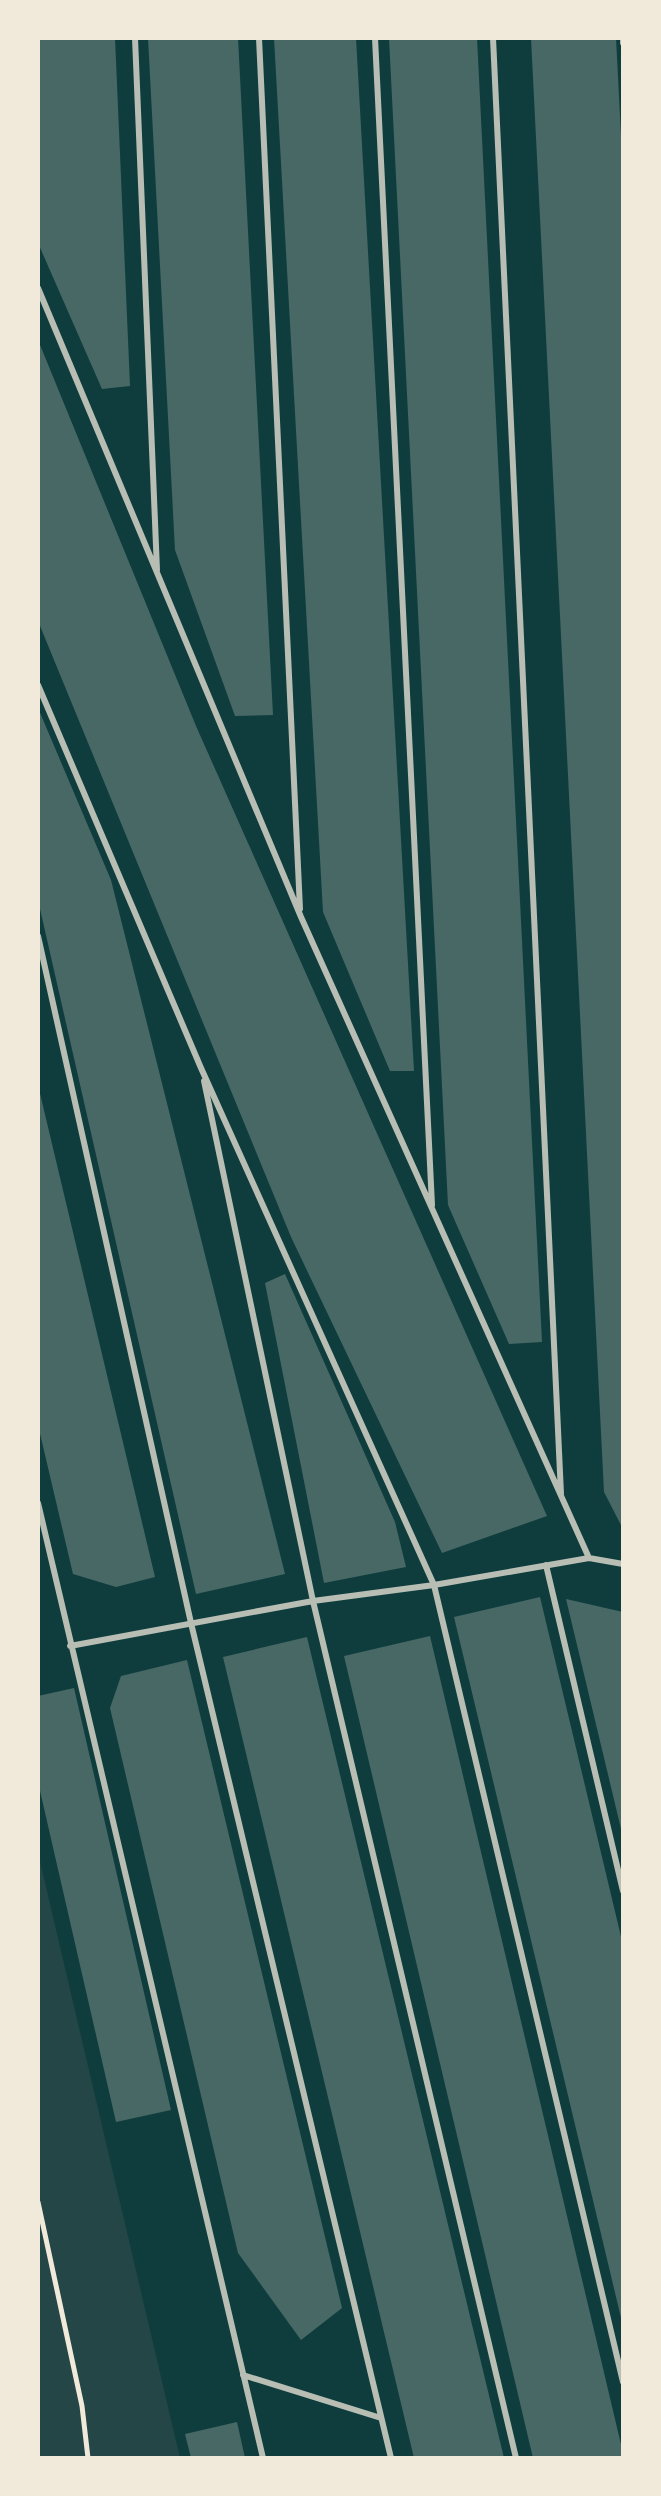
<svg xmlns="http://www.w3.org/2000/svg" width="661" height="2496" font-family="Barlow,sans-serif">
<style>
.green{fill:#244646}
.building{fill:#486865}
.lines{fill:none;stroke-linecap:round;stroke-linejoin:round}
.path{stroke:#f1e9da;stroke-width:5}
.service{stroke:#b8beb3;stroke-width:6}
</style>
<rect width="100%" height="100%" fill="#0f3d3e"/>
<path class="green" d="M38 1853 180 2458H38Z"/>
<path class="building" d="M38 38H115L130 386 102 389 38 243Z
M148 38H238L273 715 235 716 175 550Z
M274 38H356L414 1071H390L323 912Z
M389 38H477L542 1342 509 1344 448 1205Z
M531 38H616L623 175V1529L604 1492Z
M38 340 196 726 547 1516 442 1553 291 1237 38 621Z
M38 708 111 880 285 1574 196 1594 38 900Z
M38 1085 155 1577 116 1587 73 1574 38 1425Z
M285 1274 395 1522 406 1567 324 1583 265 1283Z
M540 1597 623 1945 622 2322 454 1617Z
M566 1599 623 1612V1833H622Z
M430 1636 623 2453V2458H533L344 1656Z
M307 1637 504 2458H414L223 1657Z
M187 1660 342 2308 301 2340 238 2253 110 1708 121 1676Z
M74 1688 171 2110 116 2122 38 1782V1696Z
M237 2422 245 2458H191L185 2434Z"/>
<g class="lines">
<path class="path" d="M38 2202 82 2406 88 2458"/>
<path class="service" d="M135 38 157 570
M259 38 300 909
M375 38 432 1205
M493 38 561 1494
M623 38V43
M38 288 301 917 589 1558
M38 685 201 1068 434 1585 623 2382
M38 936 191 1623 391 2458
M204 1081 313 1601 516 2458
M38 1503 263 2458
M546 1565 623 1891
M70 1646 313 1601 434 1585 589 1558 623 1564
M243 2375 381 2418"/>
</g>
<rect width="661" height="2496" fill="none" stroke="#f1e9da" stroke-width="80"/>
</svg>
